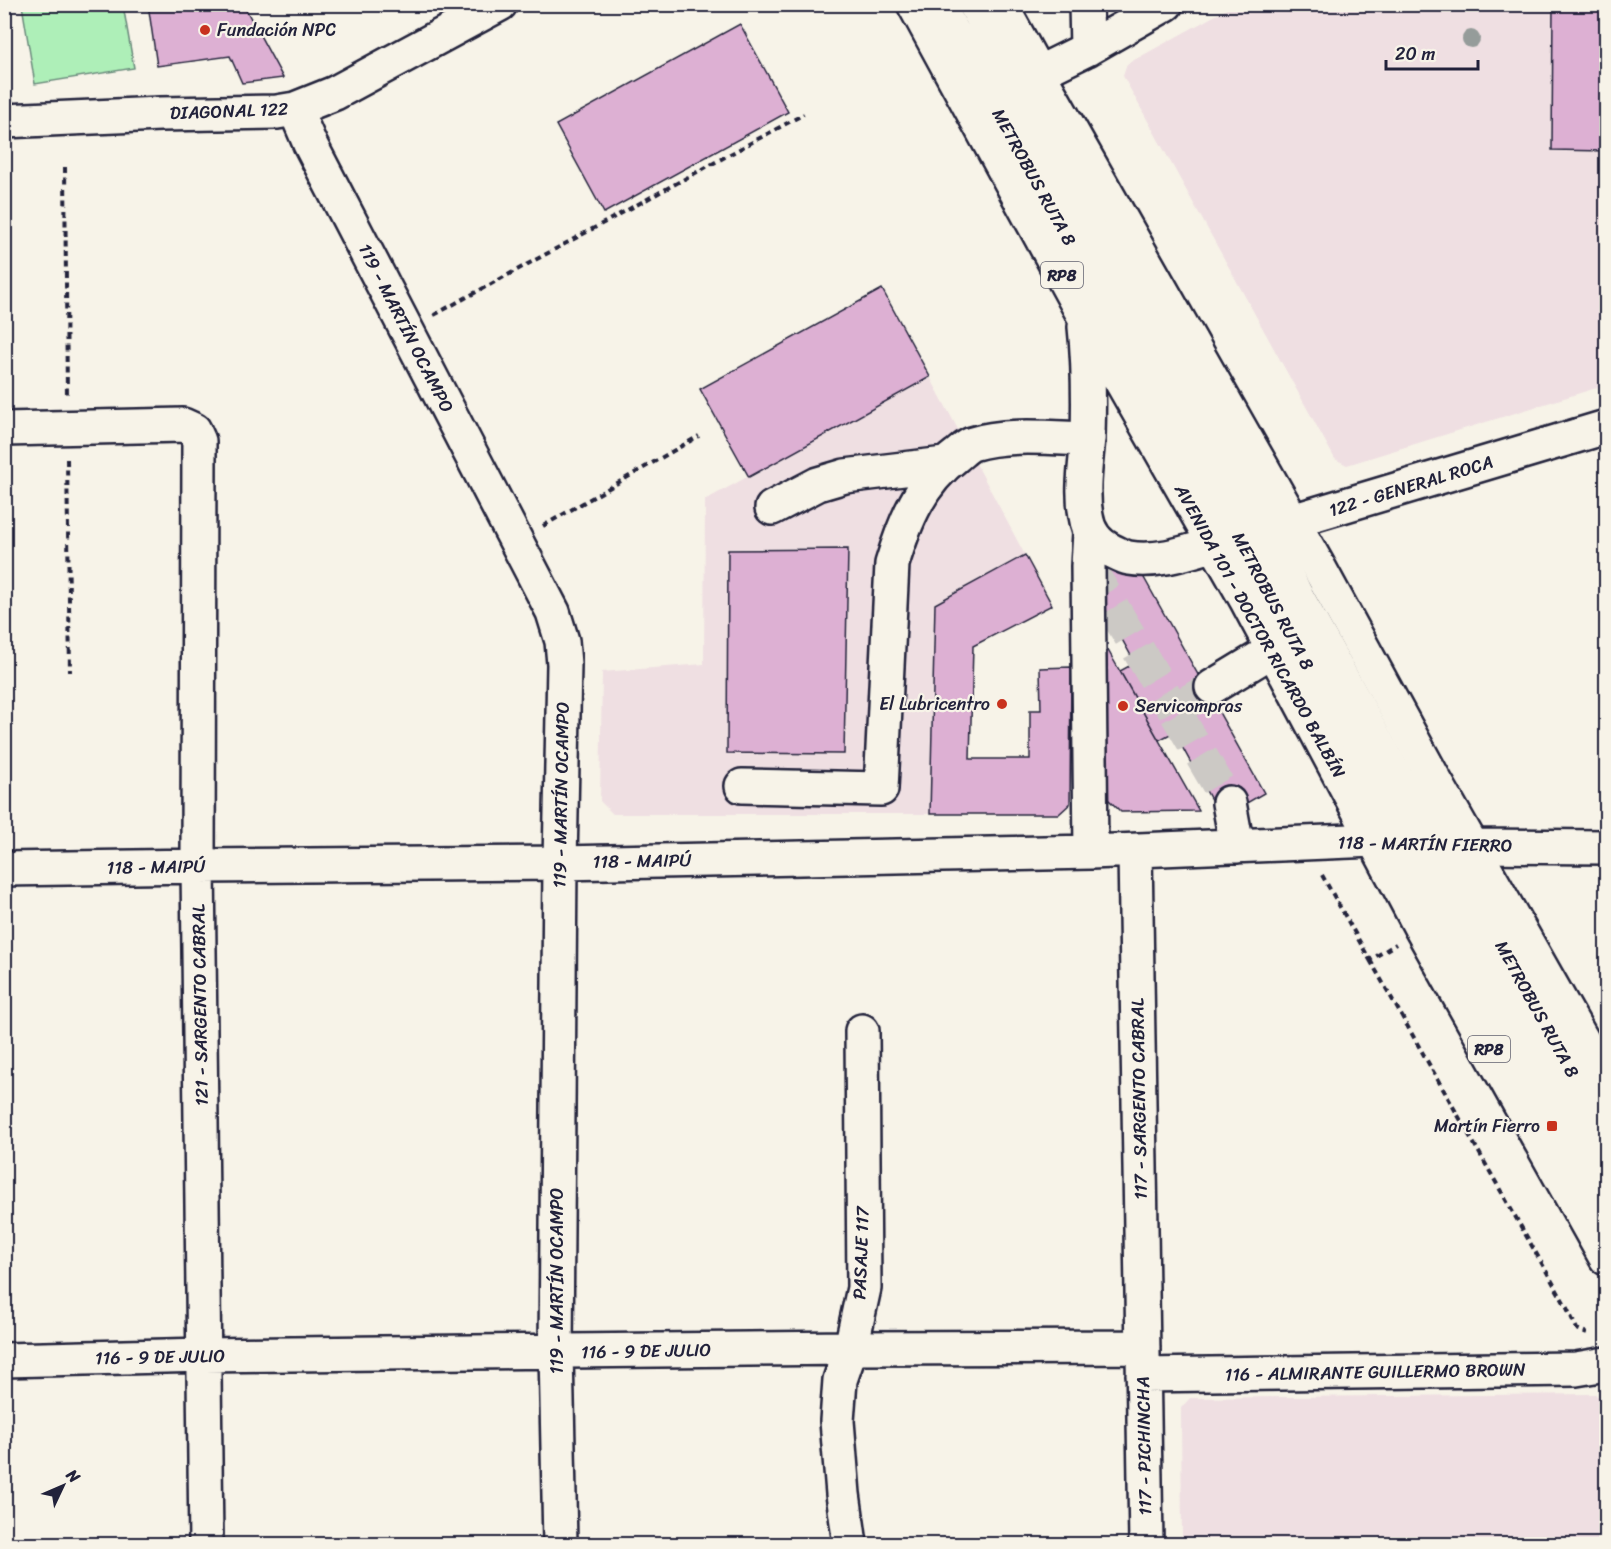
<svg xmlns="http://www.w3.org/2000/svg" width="1611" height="1549" font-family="Sriracha,sans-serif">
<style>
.built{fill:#efdfe2}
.green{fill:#aeefb8;stroke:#68887a;stroke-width:1.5}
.building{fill:#ddb0d3;stroke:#22223b;stroke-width:1.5}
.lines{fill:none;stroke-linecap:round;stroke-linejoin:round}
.minor-tunnel{stroke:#ccc9c5;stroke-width:33;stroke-dasharray:33 16;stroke-linecap:butt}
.minor-casing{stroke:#22223b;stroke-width:38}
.major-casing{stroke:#22223b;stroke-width:38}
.path{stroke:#22223b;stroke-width:4;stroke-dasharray:6 4.5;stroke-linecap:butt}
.minor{stroke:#f7f3e8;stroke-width:33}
.major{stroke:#f7f3e8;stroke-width:33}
.tree{fill:#959c9a}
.poi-dot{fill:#c8321e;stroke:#f7f3e8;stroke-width:2}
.labels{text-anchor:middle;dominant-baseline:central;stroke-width:4.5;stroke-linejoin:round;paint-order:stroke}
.shield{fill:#f7f3e8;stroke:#62616f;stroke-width:1.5}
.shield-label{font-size:16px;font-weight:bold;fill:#22223b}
.poi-label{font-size:18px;fill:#22223b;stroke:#f7f3e8;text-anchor:start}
.street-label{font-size:18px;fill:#22223b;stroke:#f7f3e8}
</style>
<rect width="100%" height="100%" fill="#f7f3e8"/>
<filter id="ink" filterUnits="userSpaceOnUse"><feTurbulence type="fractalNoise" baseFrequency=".0167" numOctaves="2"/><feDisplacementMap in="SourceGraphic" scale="12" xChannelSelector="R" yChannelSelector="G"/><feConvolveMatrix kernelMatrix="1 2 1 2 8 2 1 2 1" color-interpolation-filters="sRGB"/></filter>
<g filter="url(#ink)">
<path class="built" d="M1234 5H1606V385L1347 465 1335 459 1123 76 1127 64Z
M930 377 1025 555 935 604 930 814H613L600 801 602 672 704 664 705 500Z
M1595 1394 1606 1403V1544H1182L1181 1408 1190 1398Z"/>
<path class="green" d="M22 5H123L134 68 35 84Z"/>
<path class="building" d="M148 4H243L283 78 242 83 230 56 157 66Z
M1553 4H1606V151L1552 150Z
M740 24 788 112 604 213 556 125Z
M882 289 930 377 749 477 700 389Z
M848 549 844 754 727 753 728 550Z
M1129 551 1264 793 1221 818 1174 732 1159 740 1120 671 1135 663 1086 574Z
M1025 555 1052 605 973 646 970 759H1030V710H1041L1040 668 1071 667 1070 804 1059 814H930L935 604Z
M1105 645 1199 811 1121 812 1107 798Z"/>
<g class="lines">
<path class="minor-tunnel" d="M1088 566 1174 710
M1212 687 1174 710 1229 803"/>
<defs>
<path id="minor" d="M937 4 1211 492 1239 536 1373 785 1450 914 1606 1198
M975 4 1263 527 1295 593 1399 782 1476 900 1606 1135
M1086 4 1087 49
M1038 73 1087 49 1166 4
M295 109 310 144 553 612 562 641 564 664 560 863 556 1352 560 1544
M4 121 160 114 277 112 295 109 335 93 500 4
M4 429 183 425 194 430 199 441 198 866 206 1544
M772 508 818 484 845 476 945 464
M1264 526 1292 521 1606 427
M1090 532 1088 566 1091 852
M1212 687 1273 650
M742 786 881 789 892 564C905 521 920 483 957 455 962 451 967 446 972 444 1004 433 1054 438 1088 439
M1229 803 1237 846
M1135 851 1146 1544
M4 869 198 866 560 863 1091 852 1374 840 1473 846 1606 847
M4 1360 205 1355 851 1348 1143 1347
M1143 1375 1576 1369 1606 1364
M850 1544 843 1494 837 1421 840 1380 851 1348 864 1288 862 1031"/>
<path id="major" d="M914 4 1084 316 1246 599 1421 928 1606 1258
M1000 4 1038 73 1317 564 1434 779 1606 1082
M1085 327C1089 364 1089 400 1088 437 1086 463 1081 490 1086 516 1088 531 1097 544 1112 551 1117 553 1123 557 1129 558 1157 563 1188 552 1215 544"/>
</defs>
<use href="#minor" class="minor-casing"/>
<use href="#major" class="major-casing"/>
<path class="path" d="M65 167 67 398
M434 315 804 114
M67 459 70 672
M543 526 699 436
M1322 875 1370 960 1396 944
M1370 960 1566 1306 1577 1329 1587 1333"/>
<use href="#minor" class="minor"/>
<use href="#major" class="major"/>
</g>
<circle class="tree" cx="1471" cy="39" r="9"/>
</g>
<g class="poi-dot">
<circle cx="205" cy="30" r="6"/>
<circle cx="1002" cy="704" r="6"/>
<circle cx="1123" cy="706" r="6"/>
<rect x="1546" y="1120" width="12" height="12" rx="3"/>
</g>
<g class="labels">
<g class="shield">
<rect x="1041" y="262" width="42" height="26" rx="4.5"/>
<rect x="1468" y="1036" width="42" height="26" rx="4.5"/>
</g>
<g class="shield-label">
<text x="1062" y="275">RP8</text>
<text x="1489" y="1049">RP8</text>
</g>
<g class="poi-label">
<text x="217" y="30">Fundación NPC</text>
<text x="990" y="704" text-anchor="end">El Lubricentro</text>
<text x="1135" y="706">Servicompras</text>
<text x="1540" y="1126" text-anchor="end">Martín Fierro</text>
</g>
<g class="street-label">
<text transform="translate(229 111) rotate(-2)">DIAGONAL 122</text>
<text transform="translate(1034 177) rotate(61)">METROBUS RUTA 8</text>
<text transform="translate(406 328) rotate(63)">119 - MARTÍN OCAMPO</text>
<text transform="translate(1411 486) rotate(-17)">122 - GENERAL ROCA</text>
<text transform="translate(1273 601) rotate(62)">METROBUS RUTA 8</text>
<text transform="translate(1260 631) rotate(61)">AVENIDA 101 - DOCTOR RICARDO BALBÍN</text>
<text transform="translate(561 795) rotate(-89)">119 - MARTÍN OCAMPO</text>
<text transform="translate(1425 844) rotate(1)">118 - MARTÍN FIERRO</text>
<text transform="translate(642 861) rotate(-1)">118 - MAIPÚ</text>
<text transform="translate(156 867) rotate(-1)">118 - MAIPÚ</text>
<text transform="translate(200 1005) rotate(-91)">121 - SARGENTO CABRAL</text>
<text transform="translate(1537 1009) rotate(61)">METROBUS RUTA 8</text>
<text transform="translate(1139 1099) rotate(-91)">117 - SARGENTO CABRAL</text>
<text transform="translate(861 1253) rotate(-88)">PASAJE 117</text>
<text transform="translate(557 1281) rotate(-90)">119 - MARTÍN OCAMPO</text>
<text transform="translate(646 1351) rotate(-1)">116 - 9 DE JULIO</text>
<text transform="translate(160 1357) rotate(-1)">116 - 9 DE JULIO</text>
<text transform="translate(1375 1372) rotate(-1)">116 - ALMIRANTE GUILLERMO BROWN</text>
<text transform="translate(1144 1446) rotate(-91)">117 - PICHINCHA</text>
</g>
</g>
<rect width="1611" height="1549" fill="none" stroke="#f7f3e8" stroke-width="24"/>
<rect x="12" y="12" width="1587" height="1525" fill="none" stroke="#22223b" stroke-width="2" filter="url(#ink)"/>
<g transform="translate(63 1486) rotate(46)" stroke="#f7f3e8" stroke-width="4.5" paint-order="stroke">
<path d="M0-4.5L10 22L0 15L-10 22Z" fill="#22223b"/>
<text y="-9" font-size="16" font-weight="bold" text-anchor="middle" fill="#22223b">N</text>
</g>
<path d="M1386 60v9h92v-9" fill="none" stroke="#22223b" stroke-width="3"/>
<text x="1395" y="60" font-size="18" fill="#22223b" stroke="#f7f3e8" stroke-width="4.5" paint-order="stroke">20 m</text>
</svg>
